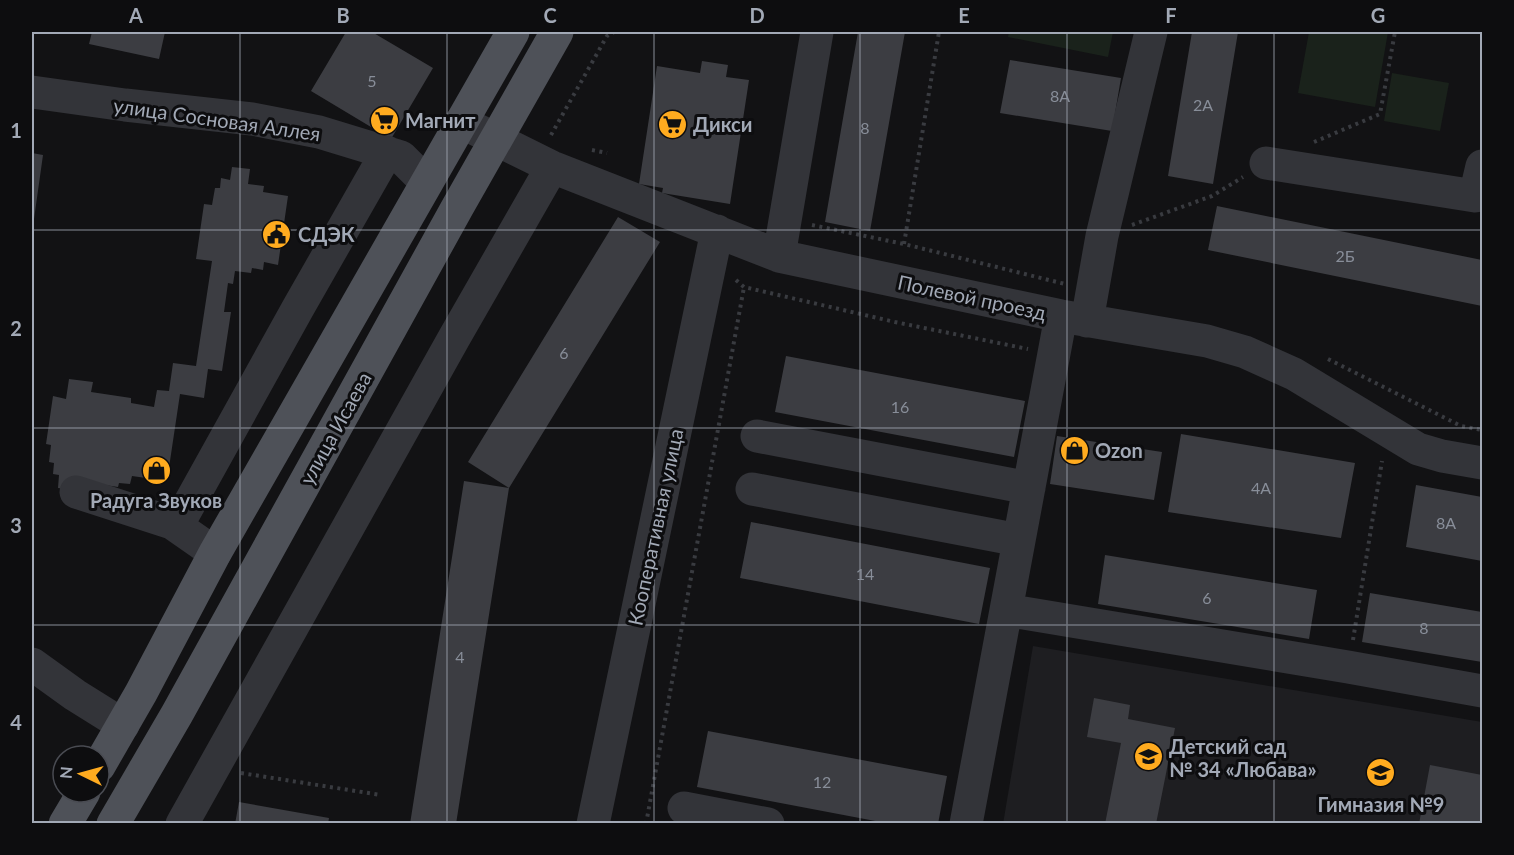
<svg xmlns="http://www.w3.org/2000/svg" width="1514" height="855" font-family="Lato,sans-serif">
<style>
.built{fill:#1e1e21}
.green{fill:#1a221b}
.building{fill:#3c3d42}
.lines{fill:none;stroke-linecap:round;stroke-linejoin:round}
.path{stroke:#393b40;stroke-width:4;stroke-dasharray:3 4.5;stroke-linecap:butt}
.minor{stroke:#333439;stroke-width:33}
.major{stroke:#4e5158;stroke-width:33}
.grid{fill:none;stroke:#a2a9b6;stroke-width:1.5;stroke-opacity:0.55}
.labels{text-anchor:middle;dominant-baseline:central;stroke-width:6;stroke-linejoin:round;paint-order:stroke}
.number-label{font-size:16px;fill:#888e99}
.street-label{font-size:20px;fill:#a2a9b6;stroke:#0d0d0f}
.poi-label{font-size:20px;font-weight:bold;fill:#a2a9b6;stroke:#0d0d0f;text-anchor:start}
.neatline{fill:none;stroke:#a2a9b6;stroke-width:2}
.grid-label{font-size:20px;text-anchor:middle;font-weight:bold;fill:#a2a9b6}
</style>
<rect width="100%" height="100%" fill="#121214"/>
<path class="built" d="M1033 646 1482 722V823L1003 824Z"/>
<path class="green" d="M1009 32H1113L1108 57 1008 37Z
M1309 32H1388L1375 107 1298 93Z
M1392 73 1449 83 1440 131 1384 121Z"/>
<path class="building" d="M92 32H165L159 59 89 44Z
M346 32H372L433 68 391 139 311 91Z
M858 32H905L870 231 825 222Z
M1192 32H1238L1213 184 1168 176Z
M1010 60 1121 78 1112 131 1000 113Z
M702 61 728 65 726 77 749 80 730 204 662 193 663 188 639 184 657 66 700 73Z
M32 153 43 155 34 219H32Z
M232 167 250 169 248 184 264 186 263 192 288 196 278 265 264 262 263 270 252 268 251 273 235 271 233 284 228 283 224 312H231L222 371 208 369 204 398 180 394 167 481 132 476 130 484 119 483 118 487 78 481 76 490 58 488 59 475 53 474 54 463 49 462 51 445 46 444 53 396 66 399 69 379 93 382 91 392 131 398V403L154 407 157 390 169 391 173 363 196 366 212 261 196 259 204 204 212 205 215 188H220L221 178 230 180Z
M1217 206 1482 260V306L1208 250Z
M618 217 660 242 509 488 468 462Z
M786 356 1025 401 1014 457 775 412Z
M1181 434 1355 463 1341 538 1168 512Z
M1057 436 1162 452 1154 500 1050 484Z
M464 481 509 488 456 824H410Z
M1416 485 1482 497V561L1406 547Z
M751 522 990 568 979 624 740 578Z
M1105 555 1317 590 1309 639 1098 604Z
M1370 593 1482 612V662L1362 642Z
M1094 698 1130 705 1128 719 1175 728 1156 824H1105L1121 743 1087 737Z
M708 731 947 776 938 824H891L697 787Z
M1430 765 1482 775V824H1419Z
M239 802 329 818 328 824H235Z"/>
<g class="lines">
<path class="path" d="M551 135 607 36 614 32
M1314 142 1380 114 1395 32
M592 150 607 153
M812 225 904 244 1065 284
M1132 225 1212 196 1243 177
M904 244 939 32
M736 280 744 287 895 322 1028 349
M1328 359 1461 426 1482 430
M1353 640 1382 461
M241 773 381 795
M646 824 744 287"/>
<path class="minor" d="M32 92 125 105 252 119 319 132 401 157 426 182
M461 122 552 167 779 256 1061 316 1207 341 1245 352 1294 374 1418 449 1442 456 1482 463
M1266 163 1475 196 1482 166
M779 256 817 32
M1087 321 1102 236 1151 32
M757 436 1029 488
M752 489 1019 540
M76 492 172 523 215 553
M177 526 298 308 387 152
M1006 610 1348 667 1482 691
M32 664 75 695 123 725
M684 808 768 824
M182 824 454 338 552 167
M593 824 717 231
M966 824 1061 316"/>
<path class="major" d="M99 766 141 693 215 553 513 32
M65 824 84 792
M113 824 177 714 457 208 557 32"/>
</g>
<path class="grid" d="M240 32V824M447 32V824M654 32V824M860 32V824M1067 32V824M1274 32V824M32 230H1482M32 428H1482M32 625H1482"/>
<defs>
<symbol id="supermarket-disc" viewBox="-11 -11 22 22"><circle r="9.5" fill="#ffab1f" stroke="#0d0d0f"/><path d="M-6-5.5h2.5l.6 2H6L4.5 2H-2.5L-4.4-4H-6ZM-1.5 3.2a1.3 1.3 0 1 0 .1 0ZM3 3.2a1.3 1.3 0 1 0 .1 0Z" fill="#111"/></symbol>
<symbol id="civic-disc" viewBox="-11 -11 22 22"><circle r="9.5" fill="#ffab1f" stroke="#0d0d0f"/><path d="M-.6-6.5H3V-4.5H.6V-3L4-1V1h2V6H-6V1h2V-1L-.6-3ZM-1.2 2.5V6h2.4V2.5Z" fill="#111"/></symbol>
<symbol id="shop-disc" viewBox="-11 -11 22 22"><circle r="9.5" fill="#ffab1f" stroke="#0d0d0f"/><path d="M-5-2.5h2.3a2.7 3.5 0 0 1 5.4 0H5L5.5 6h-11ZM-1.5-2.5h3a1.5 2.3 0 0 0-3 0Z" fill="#111"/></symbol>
<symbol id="school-disc" viewBox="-11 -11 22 22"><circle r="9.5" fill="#ffab1f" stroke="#0d0d0f"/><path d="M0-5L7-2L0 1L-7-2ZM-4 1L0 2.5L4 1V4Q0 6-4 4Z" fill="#111"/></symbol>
</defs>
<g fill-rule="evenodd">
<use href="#supermarket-disc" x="368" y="104" width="33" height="33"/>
<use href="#supermarket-disc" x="656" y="108" width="33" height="33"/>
<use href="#civic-disc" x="260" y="218" width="33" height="33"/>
<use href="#shop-disc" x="1058" y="434" width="33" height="33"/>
<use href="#shop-disc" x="140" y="454" width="33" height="33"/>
<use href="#school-disc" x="1132" y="740" width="33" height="33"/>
<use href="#school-disc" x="1364" y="756" width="33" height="33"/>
</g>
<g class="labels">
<g class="number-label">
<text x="372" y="80">5</text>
<text x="1060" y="95">8А</text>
<text x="1203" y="104">2А</text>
<text x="865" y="127">8</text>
<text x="1345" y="255">2Б</text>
<text x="564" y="352">6</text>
<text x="900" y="406">16</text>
<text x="1261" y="487">4А</text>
<text x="1446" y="522">8А</text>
<text x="865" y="573">14</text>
<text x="1207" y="597">6</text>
<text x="1424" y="627">8</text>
<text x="460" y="656">4</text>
<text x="822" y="781">12</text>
</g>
<g class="street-label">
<text transform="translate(217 119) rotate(8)">улица Сосновая Аллея</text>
<text transform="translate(972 297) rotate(12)">Полевой проезд</text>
<text transform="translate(335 428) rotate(-61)">улица Исаева</text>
<text transform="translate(655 527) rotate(-78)">Кооперативная улица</text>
</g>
<g class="poi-label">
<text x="405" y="120">Магнит</text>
<text x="693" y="124">Дикси</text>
<text x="298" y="234">СДЭК</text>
<text x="1095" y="450">Ozon</text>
<text x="156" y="500" text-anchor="middle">Радуга Звуков</text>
<text x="1169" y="746">Детский сад<tspan x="1169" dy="23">№ 34 «Любава»</tspan></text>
<text x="1381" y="804" text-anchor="middle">Гимназия №9</text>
</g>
</g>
<rect width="1514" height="855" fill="none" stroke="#0d0d0f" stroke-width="66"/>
<g transform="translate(81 774) rotate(275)"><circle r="28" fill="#0d0d0f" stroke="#494b52" stroke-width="1.5"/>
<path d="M0-4.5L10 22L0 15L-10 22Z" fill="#ffab1f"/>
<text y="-9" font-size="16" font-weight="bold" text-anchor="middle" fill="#a2a9b6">N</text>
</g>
<rect x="33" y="33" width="1448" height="789" class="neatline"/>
<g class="grid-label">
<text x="136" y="23">A</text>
<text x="343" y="23">B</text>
<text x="550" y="23">C</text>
<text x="757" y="23">D</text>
<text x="964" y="23">E</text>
<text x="1171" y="23">F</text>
<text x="1378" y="23">G</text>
<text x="16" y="138">1</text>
<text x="16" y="336">2</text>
<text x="16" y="533">3</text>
<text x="16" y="730">4</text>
</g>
</svg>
